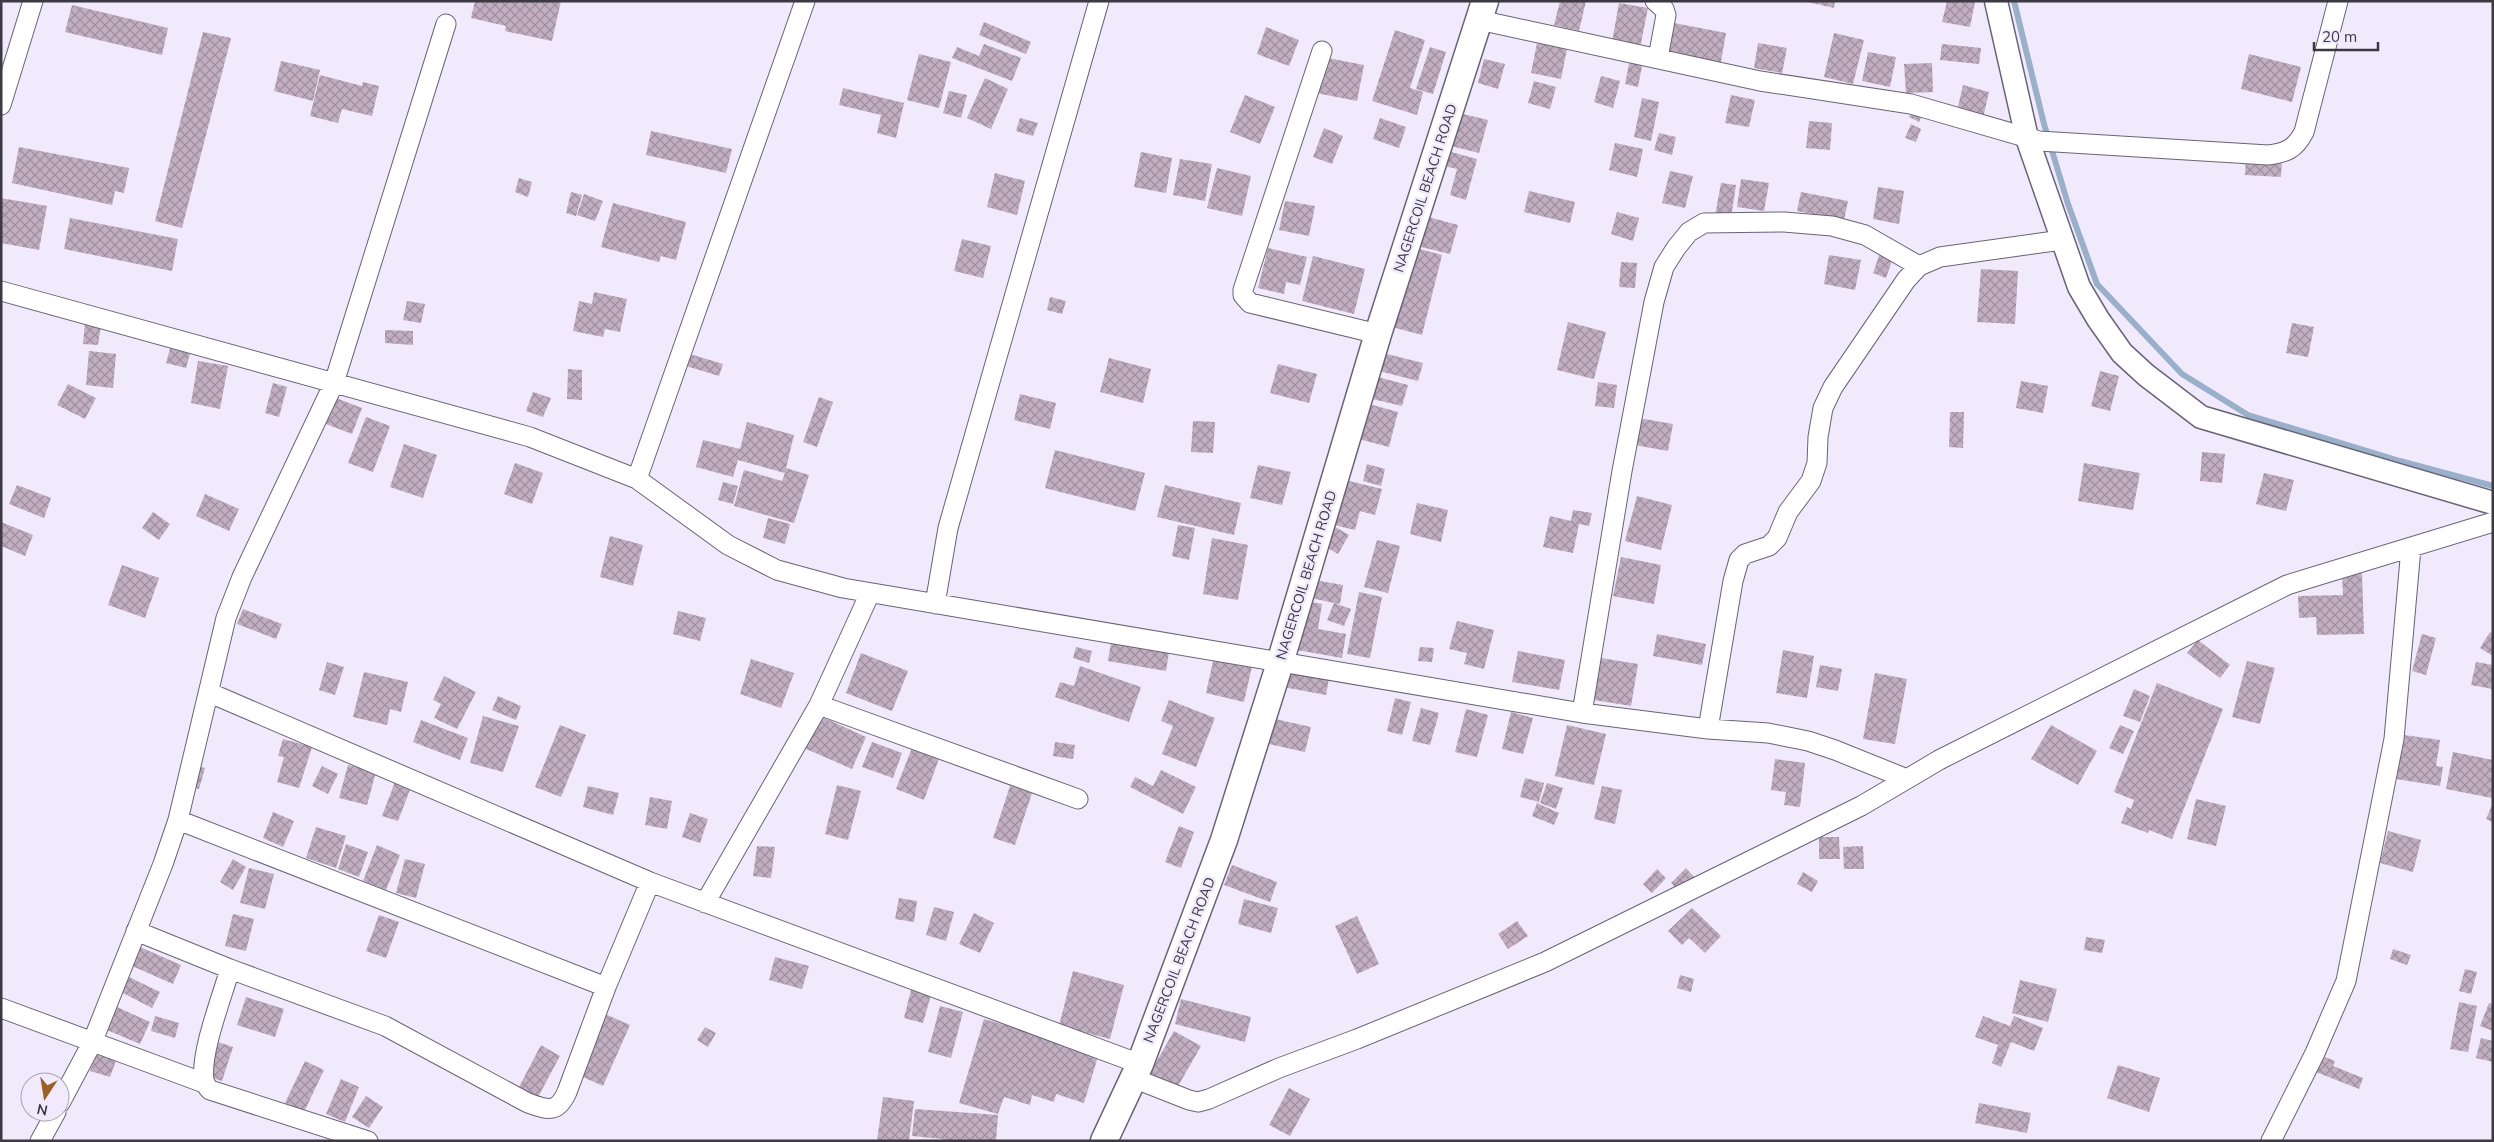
<svg xmlns="http://www.w3.org/2000/svg" width="2494" height="1142" font-family="Mulish,sans-serif">
<style>
.lines{fill:none;stroke-linecap:round;stroke-linejoin:round}
.stream{stroke:#99b0cb;stroke-width:6}
.building{fill:url(#building-cross-hatch)}
.minor-casing{stroke:#6a6377;stroke-width:21}
.tertiary-casing{stroke:#6a6377;stroke-width:25}
.secondary-casing{stroke:#6a6377;stroke-width:29}
.minor{stroke:#fff;stroke-width:19}
.tertiary{stroke:#fff;stroke-width:22}
.secondary{stroke:#fff;stroke-width:26}
.labels{text-anchor:middle;dominant-baseline:central;stroke-width:5;stroke-linejoin:round;paint-order:stroke}
.street-label{font-size:14px;fill:#3c3942;stroke:#f0eafc}
</style>
<defs>
<pattern id="building-cross-hatch" width="8" height="8" patternUnits="userSpaceOnUse" patternTransform="scale(1.25)"><rect width="8" height="8" fill="#c1afc1"/><path d="M0 0l8 8M0 8l8-8" fill="none" stroke="#9e8f9e"/></pattern>
</defs>
<rect width="100%" height="100%" fill="#f0eafc"/>
<g class="lines">
<path class="stream" d="M2014 1 2044 124 2068 204 2097 284 2182 374 2248 415 2400 461 2493 486"/>
</g>
<path class="building" d="M475 1H561L552 41 505 31 506 26 471 18Z
M1560 1H1586L1579 31 1554 25Z
M1803 1H1835L1834 8Z
M1947 1 1975 2 1970 27 1942 22Z
M1619 3 1648 8 1640 48 1612 42Z
M72 5 168 28 162 55 65 32Z
M984 22 1031 42 1026 54 979 35Z
M1674 23 1726 33 1720 67 1668 57Z
M1266 27 1299 40 1289 66 1257 54Z
M1395 30 1425 40 1410 88 1423 92 1417 115 1372 101Z
M203 32 231 38 182 228 155 221Z
M1834 33 1864 40 1853 84 1824 77Z
M1537 43 1567 49 1561 79 1531 73Z
M1758 43 1787 48 1782 73 1754 68Z
M984 44 1021 58 1012 81 952 58 957 47 979 56Z
M1942 44 1981 48 1979 64 1940 60Z
M1430 47 1446 52 1433 94 1416 89Z
M1868 52 1896 57 1890 87 1862 81Z
M919 54 951 62 939 108 907 100Z
M2249 54 2301 67 2292 102 2241 89Z
M1323 57 1364 65 1357 101 1316 93Z
M1484 59 1505 64 1498 89 1478 83Z
M1630 59 1643 61 1638 87 1625 84Z
M281 61 320 70 313 101 274 91Z
M1932 63 1933 92 1906 93 1904 64Z
M320 75 362 86 363 82 379 86 372 116 342 109 338 123 310 116Z
M1601 76 1620 81 1613 108 1594 102Z
M985 78 1008 89 991 129 967 118Z
M1534 81 1556 87 1550 109 1528 103Z
M1963 85 1989 92 1983 118 1957 111Z
M843 88 904 103 896 138 877 133 881 115 839 105Z
M949 91 967 95 961 118 943 113Z
M1245 95 1275 107 1260 144 1230 132Z
M1731 95 1755 100 1749 127 1725 123Z
M1642 98 1659 102 1651 141 1634 137Z
M1914 104 1925 108 1919 122 1909 117Z
M1455 112 1488 120 1479 153 1447 145Z
M1020 118 1038 123 1033 136 1016 131Z
M1380 118 1406 127 1399 148 1373 139Z
M1809 121 1832 123 1830 150 1806 148Z
M1911 124 1921 129 1916 142 1905 138Z
M1324 128 1343 136 1332 164 1313 157Z
M651 131 732 149 726 173 646 155Z
M1659 133 1676 137 1672 155 1654 150Z
M1615 143 1643 149 1637 177 1609 170Z
M19 147 129 168 124 193 115 191 112 205 12 183Z
M1444 150 1477 159 1466 200 1450 195 1457 169 1440 165Z
M1141 152 1172 158 1166 193 1134 187Z
M2246 157 2282 159 2281 177 2245 175Z
M1180 159 1212 164 1205 201 1173 195Z
M1217 168 1251 176 1242 216 1207 208Z
M1670 171 1693 176 1685 208 1662 203Z
M995 173 1025 181 1017 215 987 207Z
M519 178 532 182 528 197 515 192Z
M1741 179 1769 183 1764 211 1737 207Z
M1721 183 1736 185 1731 218 1715 216Z
M1878 187 1904 191 1899 224 1873 219Z
M1529 191 1575 202 1570 223 1524 212Z
M571 192 582 195 576 216 566 213Z
M1801 192 1848 201 1844 220 1797 211Z
M584 194 603 201 595 221 577 215Z
M1 198 47 206 39 250 1 243Z
M1285 201 1315 206 1309 236 1279 230Z
M613 203 686 222 676 260 661 256 659 262 601 247Z
M1617 212 1639 218 1633 241 1611 234Z
M1421 215 1458 225 1450 254 1413 245Z
M70 218 178 239 172 271 64 249Z
M962 239 991 246 983 278 954 271Z
M1412 247 1442 255 1422 335 1392 327Z
M1268 248 1307 257 1300 285 1286 282 1284 294 1258 288Z
M1880 253 1893 258 1886 278 1873 273Z
M1829 255 1861 260 1855 290 1824 284Z
M1313 256 1365 269 1354 314 1302 301Z
M1621 262 1637 263 1635 288 1619 287Z
M1981 269 2018 271 2015 324 1977 322Z
M594 292 627 299 620 332 605 329 603 337 573 331 579 301 592 304Z
M1050 297 1066 301 1062 314 1047 310Z
M407 301 425 304 421 323 403 320Z
M1568 322 1606 332 1594 379 1557 370Z
M85 323 101 325 98 345 83 344Z
M2292 323 2314 327 2308 357 2286 353Z
M385 330 413 331V345L385 343Z
M171 345 191 350 186 368 166 363Z
M89 351 116 354 113 388 86 385Z
M1383 353 1423 363 1418 381 1379 371Z
M690 354 723 364 719 376 686 366Z
M1109 358 1151 369 1143 403 1100 392Z
M198 361 228 366 220 409 191 403Z
M1278 364 1317 374 1309 403 1270 393Z
M568 369 582 370V400L567 399Z
M2100 371 2119 376 2110 411 2091 406Z
M1370 375 1408 385 1402 406 1364 397Z
M2021 381 2048 386 2043 413 2016 408Z
M1598 382 1617 385 1614 408 1595 406Z
M273 383 287 387 279 417 265 413Z
M68 384 96 398 85 419 57 405Z
M533 392 551 398 543 417 526 411Z
M1020 394 1056 403 1050 429 1014 420Z
M819 397 833 402 817 447 803 442Z
M336 398 362 408 352 434 326 424Z
M1362 402 1398 412 1389 447 1351 437Z
M1950 412H1964L1963 448 1949 447Z
M366 417 390 426 373 472 348 463Z
M1633 417 1673 424 1668 451 1629 444Z
M1193 421 1215 422 1213 453 1191 452Z
M747 422 794 435 786 468 809 475 794 523 734 506 744 470 782 481 785 473 738 460 733 477 696 467 703 440 740 449Z
M404 444 437 455 423 498 390 487Z
M1055 450 1145 473 1135 511 1045 488Z
M2202 452 2225 454 2222 483 2200 481Z
M515 463 543 473 532 504 504 494Z
M2084 463 2140 473 2133 510 2078 501Z
M1367 464 1385 469 1381 486 1363 481Z
M1258 465 1291 472 1282 505 1250 498Z
M2264 473 2294 480 2286 511 2256 504Z
M1341 479 1382 489 1375 515 1360 511 1355 530 1330 524Z
M723 482 738 486 733 504 718 500Z
M17 485 51 498 44 518 9 504Z
M1165 485 1241 503 1234 535 1157 517Z
M205 494 239 509 229 531 196 516Z
M1637 496 1672 505 1661 550 1625 541Z
M1417 503 1448 510 1441 542 1410 534Z
M1573 510 1592 513 1589 526 1579 524 1573 553 1543 547 1550 516 1571 521Z
M153 512 170 524 159 540 142 528Z
M768 518 790 524 785 544 763 538Z
M1 522 33 535 25 556 1 546Z
M1330 524 1349 535 1338 554 1319 543Z
M1178 525 1195 528 1189 560 1172 556Z
M610 536 643 545 633 586 600 577Z
M1212 538 1248 545 1238 600 1203 594Z
M1377 540 1400 546 1388 593 1364 587Z
M1621 557 1661 565 1654 604 1613 596Z
M122 565 159 578 145 618 108 605Z
M2362 573 2364 634 2317 635 2316 617 2299 618 2298 596 2343 595 2342 574Z
M1314 580 1343 585 1340 604 1334 603 1351 609 1344 626 1327 620 1334 603 1311 598Z
M1359 592 1382 597 1370 658 1347 654Z
M1306 601 1322 604 1318 629 1346 634 1342 658 1297 650Z
M243 609 282 624 276 639 237 624Z
M678 611 706 618 700 641 673 634Z
M1457 621 1494 630 1484 669 1464 664 1467 653 1449 649Z
M2490 632 2493 634V656L2480 648Z
M1657 634 1706 644 1702 665 1653 656Z
M2422 634 2436 638 2426 675 2412 671Z
M1112 636 1170 646 1166 671 1108 661Z
M2198 640 2230 665 2220 678 2187 653Z
M1076 647 1092 651 1089 663 1073 658Z
M1420 647 1434 648 1432 662 1418 661Z
M1783 650 1814 656 1807 698 1776 693Z
M1518 651 1565 660 1559 690 1512 682Z
M861 653 908 671 892 711 846 693Z
M1214 657 1252 666 1244 702 1206 693Z
M1601 658 1638 664 1631 706 1594 700Z
M751 659 794 673 781 708 740 694Z
M2247 661 2275 668 2260 724 2232 717Z
M327 662 344 667 335 695 319 690Z
M2476 662 2493 665V689L2471 685Z
M1287 665 1330 673 1326 695 1283 687Z
M1820 665 1842 669 1838 691 1816 687Z
M1080 666 1141 687 1129 722 1055 697 1060 682 1074 686Z
M364 672 408 682 401 712 390 709 387 725 353 717Z
M1875 673 1907 679 1895 744 1863 739Z
M444 676 476 692 457 729 434 718 441 704 433 700Z
M2157 683 2223 709 2172 839 2149 830 2148 833 2121 823 2127 807 2131 809 2134 800 2114 792Z
M2134 689 2150 696 2140 722 2123 716Z
M498 696 521 706 516 720 492 710Z
M1395 698 1411 702 1402 735 1387 731Z
M1169 700 1215 718 1196 767 1162 754 1173 726 1161 721Z
M1421 708 1439 713 1430 745 1412 741Z
M1466 709 1488 715 1477 757 1455 752Z
M1511 712 1533 718 1523 754 1502 749Z
M818 715 866 737 852 769 804 748Z
M483 716 519 726 503 772 470 763Z
M1275 719 1311 727 1305 752 1269 744Z
M421 720 468 738 460 760 413 742Z
M560 725 586 735 561 797 535 787Z
M1567 725 1606 734 1594 785 1555 776Z
M2051 725 2097 751 2078 785 2031 759Z
M2120 725 2134 731 2123 754 2109 748Z
M2404 735 2440 740 2436 766 2443 767 2440 786 2396 779Z
M283 739 312 747 299 788 277 782 284 757 278 756Z
M872 742 902 753 893 778 862 767Z
M1055 742 1075 745 1073 759 1053 756Z
M913 745 940 756 924 800 896 789Z
M2453 752 2493 760 2492 798 2446 789Z
M1775 759 1805 763 1800 807 1784 805 1786 792 1771 790Z
M348 765 376 772 367 805 339 798Z
M197 766 205 768 199 789 191 787Z
M322 766 338 774 328 794 312 786Z
M1161 770 1196 787 1183 814 1130 787 1135 777 1153 786Z
M1525 778 1544 783 1539 802 1520 797Z
M395 782 411 787 398 821 382 816Z
M1547 783 1563 788 1556 809 1540 803Z
M837 785 861 791 848 840 825 834Z
M588 786 619 793 613 815 583 807Z
M1010 786 1032 793 1015 845 993 838Z
M1602 786 1622 790 1615 824 1594 819Z
M650 797 672 801 667 829 645 825Z
M2196 799 2226 806 2216 846 2187 839Z
M1537 803 1559 813 1554 825 1532 816Z
M2493 803V822L2486 819Z
M273 812 294 821 283 847 263 838Z
M690 813 708 819 700 843 682 837Z
M1179 826 1194 832 1181 868 1165 862Z
M316 827 346 836 336 868 306 858Z
M2388 831 2421 840 2413 872 2380 863Z
M1819 837H1839L1840 859H1819Z
M346 844 368 852 359 877 338 869Z
M377 845 400 855 386 890 363 881Z
M757 846 775 847 771 878 753 876Z
M1863 846 1864 869H1844L1843 847Z
M233 859 246 867 233 890 220 882Z
M405 859 425 864 416 898 396 893Z
M1232 865 1277 882 1270 902 1224 885Z
M249 868 274 874 265 909 240 903Z
M1686 868 1695 878 1680 892 1671 883Z
M1657 869 1666 878 1652 893 1643 884Z
M1803 872 1818 881 1812 892 1797 884Z
M899 898 917 901 914 922 895 919Z
M1244 899 1278 908 1271 933 1238 924Z
M934 907 954 912 946 941 926 935Z
M1692 908 1721 936 1705 953 1689 938 1682 945 1668 931Z
M974 913 994 923 980 953 959 944Z
M233 914 254 919 246 951 225 946Z
M379 915 399 922 386 958 366 951Z
M1357 916 1379 964 1357 974 1335 926Z
M1517 921 1528 936 1508 949 1498 934Z
M2086 937 2105 940 2102 953 2084 950Z
M140 947 181 965 173 984 132 966Z
M2393 949 2411 955 2407 965 2390 959Z
M775 957 809 966 802 989 769 980Z
M2465 969 2477 972 2471 994 2459 991Z
M1073 971 1124 985 1110 1039 1059 1026Z
M1680 975 1694 979 1691 992 1677 988Z
M129 977 160 992 152 1008 121 992Z
M2020 980 2057 989 2048 1022 2012 1013Z
M911 990 931 995 923 1023 904 1018Z
M246 997 284 1009 275 1037 237 1025Z
M1181 999 1251 1017 1245 1042 1175 1024Z
M2459 1002 2477 1006 2468 1052 2450 1049Z
M2489 1003 2493 1004V1031L2480 1026Z
M940 1006 963 1012 951 1058 928 1052Z
M117 1007 150 1022 140 1044 107 1030Z
M603 1013 630 1025 603 1086 576 1074Z
M155 1016 179 1023 175 1038 151 1031Z
M1983 1016 2010 1026 2014 1016 2043 1028 2034 1051 2011 1042 2001 1067 1992 1063 1998 1045 1975 1037Z
M984 1019 1099 1053 1084 1103 1056 1094 1054 1102 1032 1095 1030 1105 1004 1097 998 1114 959 1103Z
M705 1027 716 1033 708 1047 697 1040Z
M1174 1031 1201 1046 1177 1088 1150 1073Z
M2481 1038 2493 1041V1062L2476 1058Z
M218 1042 233 1047 222 1081 207 1076Z
M541 1045 560 1056 538 1097 519 1087Z
M98 1051 117 1058 110 1077 90 1071Z
M2317 1054 2335 1061 2333 1066 2363 1078 2359 1089 2311 1070Z
M305 1061 324 1070 304 1112 285 1103Z
M2118 1065 2160 1078 2149 1112 2107 1098Z
M341 1079 359 1087 345 1122 326 1114Z
M1289 1088 1310 1099 1290 1136 1269 1125Z
M366 1096 383 1107 369 1128 352 1117Z
M883 1097 914 1101 909 1141H877Z
M1979 1103 2031 1113 2027 1133 1975 1123Z
M915 1109 998 1115 996 1141H942L943 1139 912 1136Z"/>
<g class="lines">
<defs>
<path id="minor" d="M1655 1 1664 9 1666 15 1658 58
M1479 20 1760 81 1911 104 2039 141 2268 155C2286 153 2295 149 2304 132L2338 1
M1322 51 1243 290V295L1250 303 1378 334
M1 105 33 1
M1 291 530 437 637 479 728 545 777 570 843 588 1582 713 1708 729 1768 733 1808 741 1835 750 1907 779 1939 760 2287 585 2493 522
M637 479 805 1
M870 593 819 705 1078 799
M935 604 948 528 1099 1
M210 693 650 882 1140 1064
M1582 713 1622 471 1654 302 1664 267 1676 248 1689 232 1704 223 1784 222 1832 226 1865 235 1919 266
M1708 729 1733 581 1739 560 1745 554 1769 546 1777 538 1788 512 1811 481 1817 463 1818 437 1823 408 1833 387 1906 280 1919 266 1940 257 2062 240
M178 820 606 987
M705 903 819 705
M136 931 230 969 385 1026 528 1103C548 1110 557 1114 567 1092L606 987 650 882
M230 969C222 997 200 1053 204 1080 205 1084 207 1087 210 1090L368 1141
M1 1008 204 1083
M1133 1078 1189 1100 1198 1102 1209 1099 1279 1068 1357 1039 1545 962 1861 806 1907 779
M60 1103 92 1043 163 864 178 820 226 618 242 577 334 383 446 24
M40 1141 56 1112
M2271 1141 2315 1053 2346 981 2394 739 2411 548 2413 547"/>
<path id="tertiary" d="M1996 1 2027 138 2079 287 2098 319 2122 353 2146 375 2201 417 2493 503"/>
<path id="secondary" d="M1104 1141 1140 1064 1224 840 1280 663 1378 334 1485 1"/>
</defs>
<use href="#minor" class="minor-casing"/>
<use href="#tertiary" class="tertiary-casing"/>
<use href="#secondary" class="secondary-casing"/>
<use href="#minor" class="minor"/>
<use href="#tertiary" class="tertiary"/>
<use href="#secondary" class="secondary"/>
</g>
<g class="labels">
<g class="street-label">
<text transform="translate(1425 188) rotate(-72)">NAGERCOIL BEACH ROAD</text>
<text transform="translate(1306 575) rotate(-73)">NAGERCOIL BEACH ROAD</text>
<text transform="translate(1179 960) rotate(-69)">NAGERCOIL BEACH ROAD</text>
</g>
</g>
<rect width="2494" height="1142" fill="none" stroke="#3c3942" stroke-width="5"/>
<g transform="translate(45 1097) rotate(192)"><circle r="24" fill="#f0eafc" stroke="#a8a3b2"/>
<path d="M0-4L9 19L0 12L-9 19Z" fill="#9d6024"/>
<text y="-8" font-size="14" font-weight="bold" text-anchor="middle" fill="#3c3942">N</text>
</g>
<path d="M2314 42v8h64v-8" fill="none" stroke="#3c3942" stroke-width="2.5"/>
<text x="2322" y="42" font-size="15" fill="#3c3942" stroke="#f0eafc" stroke-width="4" paint-order="stroke">20 m</text>
</svg>
